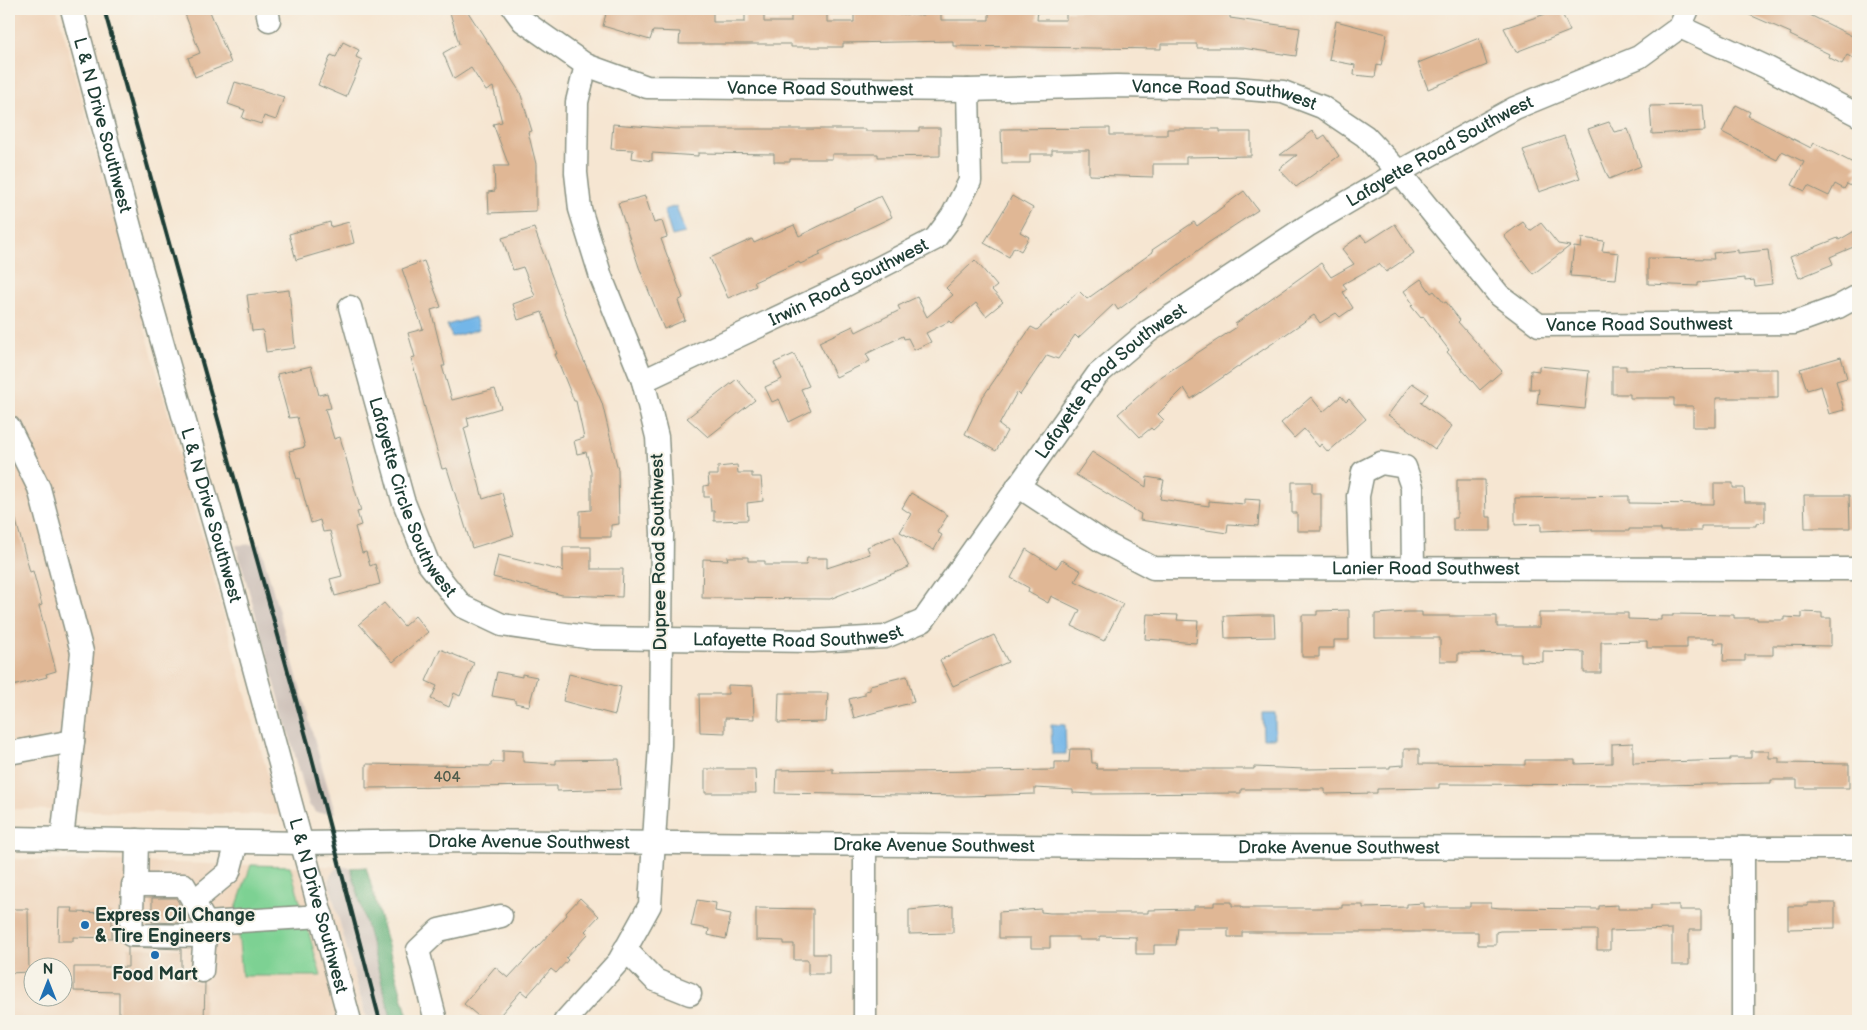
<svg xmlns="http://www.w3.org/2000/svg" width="1867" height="1030" font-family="'Balsamiq Sans',sans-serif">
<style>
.built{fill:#f0d5bc;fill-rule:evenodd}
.industrial{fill:#cec1b9}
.green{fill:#7dd193;stroke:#4e8764}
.forest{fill:#66b37d;stroke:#427858}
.water{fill:#73b6e8;stroke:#497a8e}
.building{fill:#e0b795}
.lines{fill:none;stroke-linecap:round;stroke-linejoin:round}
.minor-casing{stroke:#8a9283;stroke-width:25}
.minor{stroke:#fff;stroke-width:22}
.rail{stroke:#1f3d34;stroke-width:4}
.poi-dot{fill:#1f6fb2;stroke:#f7f3e8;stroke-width:2}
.labels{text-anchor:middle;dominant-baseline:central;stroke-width:4;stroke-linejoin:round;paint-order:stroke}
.number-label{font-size:15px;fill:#4f5c4c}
.street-label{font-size:18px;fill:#1f3d34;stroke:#f7f3e8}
.poi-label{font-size:18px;font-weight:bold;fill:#1f3d34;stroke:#f7f3e8;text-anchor:start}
</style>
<rect width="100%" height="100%" fill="#f7f3e8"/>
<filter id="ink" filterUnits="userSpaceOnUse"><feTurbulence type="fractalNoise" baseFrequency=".02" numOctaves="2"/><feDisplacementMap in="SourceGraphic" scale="10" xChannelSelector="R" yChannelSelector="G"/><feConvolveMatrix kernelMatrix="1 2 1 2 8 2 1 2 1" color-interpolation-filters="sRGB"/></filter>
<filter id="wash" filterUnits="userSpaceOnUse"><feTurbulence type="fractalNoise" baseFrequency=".0096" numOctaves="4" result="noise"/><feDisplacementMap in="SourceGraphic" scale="20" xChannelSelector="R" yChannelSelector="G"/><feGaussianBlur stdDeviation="1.12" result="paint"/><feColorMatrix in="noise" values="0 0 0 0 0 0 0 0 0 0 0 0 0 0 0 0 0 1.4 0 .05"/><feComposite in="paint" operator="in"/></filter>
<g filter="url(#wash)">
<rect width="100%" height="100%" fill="#f6e6d2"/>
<path class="built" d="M9 9H57L279 815 9 809Z
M9 859 251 865 236 908 243 976H321L290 866H338L328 881 367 1021H9ZM32 968H62V998H32Z"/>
<path class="industrial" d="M260 544 333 806 335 813H317L309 805 236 545Z
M338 866 351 868 392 1021H367L328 880Z"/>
<path class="green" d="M251 865 290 866 321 976H242L236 908Z"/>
<path class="forest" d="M366 867 409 1021H392L351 868Z"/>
<path class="water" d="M676 206 685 233 672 236 664 210Z
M475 317 479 329 452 337 447 325Z
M1262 713H1275V738H1263Z
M1051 724 1065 725 1066 754H1052Z"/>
<g id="blocks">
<path class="building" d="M197 9H209L231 63 195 77 188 58 200 53 185 14Z
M449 9H466L520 92 532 131 528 132 536 164V211L489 213 488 192 495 191 494 166H509L493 124 502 122 493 87 486 91 471 68 454 79 443 53 459 44Z
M607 9 713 10V22H745V11L764 10V22H791V10H827V22H854V12L923 15V9H941V20H989V9H1038L1037 20H1066V11L1192 9 1230 10V18L1300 28 1296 56 1242 48H1197V44H1161V49L953 46V41L843 43V47H791V44H679L680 32 653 31 650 40 603 26Z
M1560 9 1570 31 1516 52 1504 28Z
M1736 9H1798L1858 39V61L1847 55 1842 64 1828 57 1829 54 1790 35 1791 33Z
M1336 21 1387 34 1381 66 1377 65 1375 77 1354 75 1355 65 1329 60Z
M1479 38 1487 65 1428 89 1418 63Z
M343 42 359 50 356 57 362 60 346 97 318 85 331 55 336 57Z
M235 82 284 97 276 120 264 116 261 124 242 118 245 110 228 104Z
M1703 105 1705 131 1652 134 1650 106Z
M1736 105 1750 112 1748 116 1811 148 1814 143 1857 165 1854 171 1858 173 1851 186 1847 184 1844 189 1835 184 1829 196 1808 186 1805 191 1792 185 1804 162 1782 151 1777 160 1722 132Z
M1609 122 1614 132 1628 129 1641 166 1609 179 1588 129Z
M613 124 674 129H865V131H919V128H940V156L878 157V154H832V159H790V162H774V154L698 153V156L652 153V161L632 158 633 150 611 149Z
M1110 128V135H1167V129H1220V132H1251V156L1186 157V164H1153V177L1089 175V150H1052V154H1030V163H1002L1001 129Z
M1313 131 1319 139 1325 135 1339 156 1296 187 1279 169 1297 155H1280Z
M1564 136 1580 178 1539 192 1523 150Z
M1244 191 1258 210 1208 243 1118 310 1114 304 1078 338 1075 335 1058 359 1047 355 1020 395 1017 392 999 425 1007 431 996 451 965 434 982 398 1031 327 1037 330 1079 291 1087 299 1153 252 1152 250 1194 222 1197 226Z
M645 196 654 223 662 221 667 237 661 239 683 298 678 301 685 320 664 329 639 267 618 203Z
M881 196 892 217 819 252 821 255 800 264 799 262 754 282 756 286 728 298 710 258 752 239 754 243 794 225 799 236Z
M1012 196 1033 208 1020 232 1029 237 1021 251 1014 247 1009 257 984 243Z
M330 222 331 227 349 222 354 243 296 260 289 234Z
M1523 222 1530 231 1541 223 1558 244 1570 246 1533 274 1504 236Z
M1395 224 1414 253 1386 272 1379 264 1343 284 1347 289 1343 292 1353 308 1340 317 1336 313 1320 323 1314 315 1191 399 1184 388 1158 414 1164 420 1153 430 1151 428 1140 437 1118 414 1159 378 1237 327 1235 324 1321 263 1331 277 1354 264 1342 249 1361 235 1367 242Z
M534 228 578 347 602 403 618 470 619 524 611 525V537H580V511L591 510V471L586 452 577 454 574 441 584 438 576 401H574L555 354H557L542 312 518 320 513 304 535 296 523 267 513 270 502 238Z
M1858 229V245L1830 257 1833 264 1799 278 1790 257 1838 238 1839 240Z
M1582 238 1604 241 1602 251 1619 253 1616 279 1570 276 1574 247 1581 248Z
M1738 250V253L1768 250 1772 284 1755 286 1754 280 1745 281V278L1698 283V286L1648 284V258L1714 259 1713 253Z
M975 260 997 286 992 290 1003 302 986 316 976 303 952 323 950 321 926 333 931 342 914 350 908 338 904 339 903 336 866 354 870 361 836 377 819 342 853 326 856 332 900 310 898 306 917 297 927 317 953 295 946 288Z
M424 261 441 307 431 310 445 366H442L452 400 495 389 501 408 467 418 469 426 464 428 483 499 502 493 514 535 472 548 447 468 442 469 411 358 415 357 408 333 423 329 402 269Z
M1421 279 1431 293 1434 291 1444 303 1446 302 1460 320 1458 322 1502 371 1480 390 1447 352 1449 350 1423 316 1421 318 1411 306 1413 304 1404 291Z
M289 290 295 348 266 352 263 330 252 331 247 295Z
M794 354 809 386 801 389 811 411 789 422 779 399 772 402 765 387 782 379 774 363Z
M1841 357 1847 378 1836 381 1844 410 1829 414 1821 386 1807 390 1800 369Z
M311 366 319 395 327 393 331 408 325 409 334 439 340 437 361 511 357 512 361 525 355 527 362 553 366 552 370 566 375 564 380 584 335 596 330 579 342 576 330 531 323 532 320 520 311 523 299 478 297 479 289 451 305 447 297 417 289 418 277 374Z
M1539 366 1589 371 1585 409 1537 404 1539 389H1530L1531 370 1539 371Z
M1612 366H1626V370L1778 369V398H1716V427H1693V406H1674V398H1630V394H1612Z
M737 379 755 400 708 437 687 418Z
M1412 383 1428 394 1421 403 1452 426 1435 449 1388 415Z
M1341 396 1346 402 1349 399 1366 419 1328 452 1321 444 1319 447 1304 429 1294 438 1281 423 1311 397 1323 412Z
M1092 452 1146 487 1147 477 1164 480 1160 499 1209 506V501L1244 504V499L1260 500 1258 526 1228 524 1227 533 1140 520 1141 514 1076 475Z
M737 465 738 473H752V477H761L763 501 747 503 748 520 714 521V511H711L710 497H704V486L709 485 708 475H718V467Z
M1457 480H1485L1486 517H1491V531H1453V518H1457Z
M1292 482H1312V493H1321V531H1297V513H1292Z
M1714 483H1733V488H1744L1745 502H1765V522L1756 523V526H1701V531H1661V529H1629V531H1592V529L1541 531V524L1515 525V498L1629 496V503L1714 504Z
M911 493 948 515 937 532 942 535 934 550 900 532 911 514 902 508Z
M1804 495H1849L1850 528H1805Z
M13 510 30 572 33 571 42 605 39 606 56 671 46 674 47 677 9 687V511Z
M894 536 909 567 830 599 702 598 703 559 728 560 727 557H748V561H765V565H806L807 558H827V568L870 554 867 547Z
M563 547H591V569H623L622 597 562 595 493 577 498 555 563 571Z
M1026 549 1056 568 1062 560 1081 571 1075 581 1123 604 1104 641 1072 626 1080 610 1051 596 1048 603 1028 592 1029 588 1011 578Z
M384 603 404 626 415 616 428 632 393 662 359 624Z
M1349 610V640H1334V648H1319V657H1302V615H1317V611Z
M1408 612H1422V616H1497V627H1539V613H1628V619L1661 620V616H1673V614L1734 615V618H1757V620H1784V617L1802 618V612L1822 613V618H1831V646L1773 645V655H1745V661H1723L1724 643H1714V638H1687V648H1647V641L1601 642V673H1584V652L1543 651V662L1521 661V654L1458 653V661H1440V638H1375V614Z
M1147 614 1178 615 1177 620 1198 621 1196 643 1145 639Z
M1258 615H1274L1275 637 1225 638 1224 616Z
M994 635 1008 662 953 686 940 660Z
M440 649 474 663 460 696 454 693 449 707 431 699 437 686 426 681Z
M497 672 522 677V674L537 677 529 706 515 703V700L492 696Z
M569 674 621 687 615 715 563 701Z
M907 676 914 702 854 718 849 699 865 695V691L870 690V685Z
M728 685 753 686 754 719 725 718V733L700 732 699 694H728Z
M779 693H828L826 722 778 723Z
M1633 743V763L1730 760V758H1751V751H1769V758H1779V763L1849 764V788H1797V780H1771V783L1658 785 1439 784V788L1377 789V793L1325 794V789H1241V793L1093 794 1073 793V790L1035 788V794L964 796 776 793 777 770 833 769V773L1055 770V762H1069L1070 749H1091L1092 763H1096L1097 769H1254V767L1305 769 1390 768V766L1404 765V749H1419V764L1525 765V760H1575V764L1612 763V744Z
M503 750 523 751V762L556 764V760L619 759 621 789 557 791V786L366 788V764L491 766V762H503Z
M705 769H755L756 793H705Z
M152 898H176L179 903V923L152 922Z
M580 898 599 916 585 931 588 934 566 958 568 960 556 973 551 969 527 996 521 991 501 1014 510 1021H484L464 1004 495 967 508 978 567 915 566 913Z
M697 900 716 903 715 911 731 914 726 939 708 935 709 929 691 926Z
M1214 902H1232V906H1242V908H1342V905H1363V908L1407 907V904L1424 903V907H1470V903H1491V907L1500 908 1599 909V906L1618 905V909H1651V905H1679V910H1701V930H1689V965H1672V929L1610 931V950H1597V930L1500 931 1496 932V945H1478V932H1242V937H1228V928H1178L1176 945H1154V954H1136V937L1100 936V940H1079V937H1050V948H1031V938H999V912L1041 909V912L1050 913H1148V910L1194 909V906H1214Z
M1808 903H1835V928L1788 929V906H1808Z
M953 906V933L909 934V910Z
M59 908H73L72 912 112 913V938L73 937V941H58Z
M756 908 813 909V954H829V974H808V960H794V944H784V941L756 940Z
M9 909H28L29 972 9 973Z
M128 947 181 949V979H192L195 982 205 983 204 1021H119V992L74 991V967H128Z"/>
</g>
</g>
<g filter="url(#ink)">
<use href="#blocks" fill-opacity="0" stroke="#8a9283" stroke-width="1"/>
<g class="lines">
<defs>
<g id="minor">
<path id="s1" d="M72 9 138 257 235 598 350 1021"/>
<path d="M267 9 269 20"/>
<path id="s2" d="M514 9 523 21 586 65 647 87 968 90 1116 86 1235 88 1283 92 1322 107 1365 136 1399 172 1499 295 1539 325 1794 323 1838 307 1858 296"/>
<path d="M1680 27 1764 66 1858 115"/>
<path id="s3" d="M350 307 403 500 428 563 462 606 502 625 593 638 813 641 885 637 923 621 1097 375 1149 331 1307 226 1399 172 1515 108 1639 57 1680 27 1688 9"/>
<path id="s4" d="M643 381 844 286 935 239 952 216 970 181 968 90"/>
<path d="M9 427 39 488 82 652 73 741"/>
<path id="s5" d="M1018 486 1103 542 1153 568 1858 569"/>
<path d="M1360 569 1358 496 1363 472 1381 463 1405 467 1412 487 1413 569"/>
<path d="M9 753 73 741 62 839"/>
<path id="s6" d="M9 838 302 843 445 841 1136 847 1858 848"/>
<path d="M865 844V1021"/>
<path d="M1743 848V1021"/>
<path d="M136 885 137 840"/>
<path d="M193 902 229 872 237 842"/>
<path d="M205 936 131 935 133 885H184L206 923"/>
<path d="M625 949 655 980 690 994"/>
<path d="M202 971 206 923 322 916"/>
<path d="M436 1021 418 950 439 930 501 916"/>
<path d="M565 1021 619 961 650 905 660 745 662 533 657 437 643 381 601 277 580 209 576 173 577 102 586 65"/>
</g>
</defs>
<use href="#minor" class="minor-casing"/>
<use href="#minor" class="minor"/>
<path class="rail" d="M104 9 309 747 380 1021"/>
</g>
</g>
<g class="poi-dot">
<circle cx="85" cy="925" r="5"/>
<circle cx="155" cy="955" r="5"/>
</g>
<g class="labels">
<g class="number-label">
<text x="447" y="777">404</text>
</g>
<g class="street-label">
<text stroke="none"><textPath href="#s2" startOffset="330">Vance Road Southwest</textPath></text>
<text stroke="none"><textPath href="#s2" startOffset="735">Vance Road Southwest</textPath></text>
<text stroke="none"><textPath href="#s1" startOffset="120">L &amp; N Drive Southwest</textPath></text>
<text stroke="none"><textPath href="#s3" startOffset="1504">Lafayette Road Southwest</textPath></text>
<text stroke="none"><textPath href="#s4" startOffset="228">Irwin Road Southwest</textPath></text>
<text stroke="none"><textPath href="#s2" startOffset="1245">Vance Road Southwest</textPath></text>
<text stroke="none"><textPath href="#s3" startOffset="1099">Lafayette Road Southwest</textPath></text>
<text stroke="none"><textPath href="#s3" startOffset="201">Lafayette Circle Southwest</textPath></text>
<text stroke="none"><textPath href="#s1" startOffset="525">L &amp; N Drive Southwest</textPath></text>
<text transform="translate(659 552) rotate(-91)">Dupree Road Southwest</text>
<text stroke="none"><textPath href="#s5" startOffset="431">Lanier Road Southwest</textPath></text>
<text stroke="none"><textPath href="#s3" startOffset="664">Lafayette Road Southwest</textPath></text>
<text stroke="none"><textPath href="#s6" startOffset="520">Drake Avenue Southwest</textPath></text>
<text stroke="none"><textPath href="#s6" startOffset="925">Drake Avenue Southwest</textPath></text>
<text stroke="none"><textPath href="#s6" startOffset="1330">Drake Avenue Southwest</textPath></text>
<text stroke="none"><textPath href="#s1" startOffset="930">L &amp; N Drive Southwest</textPath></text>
</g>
<g class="poi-label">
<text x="95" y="915">Express Oil Change<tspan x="95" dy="21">&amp; Tire Engineers</tspan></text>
<text x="155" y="974" text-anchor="middle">Food Mart</text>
</g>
</g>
<rect width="1867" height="1030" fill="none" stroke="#f7f3e8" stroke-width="30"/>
<g transform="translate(48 982)"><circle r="24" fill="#f7f3e8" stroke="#a1aaa0"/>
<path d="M0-4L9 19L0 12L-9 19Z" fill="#1f6fb2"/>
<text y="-8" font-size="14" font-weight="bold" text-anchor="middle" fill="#1f3d34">N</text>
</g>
</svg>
